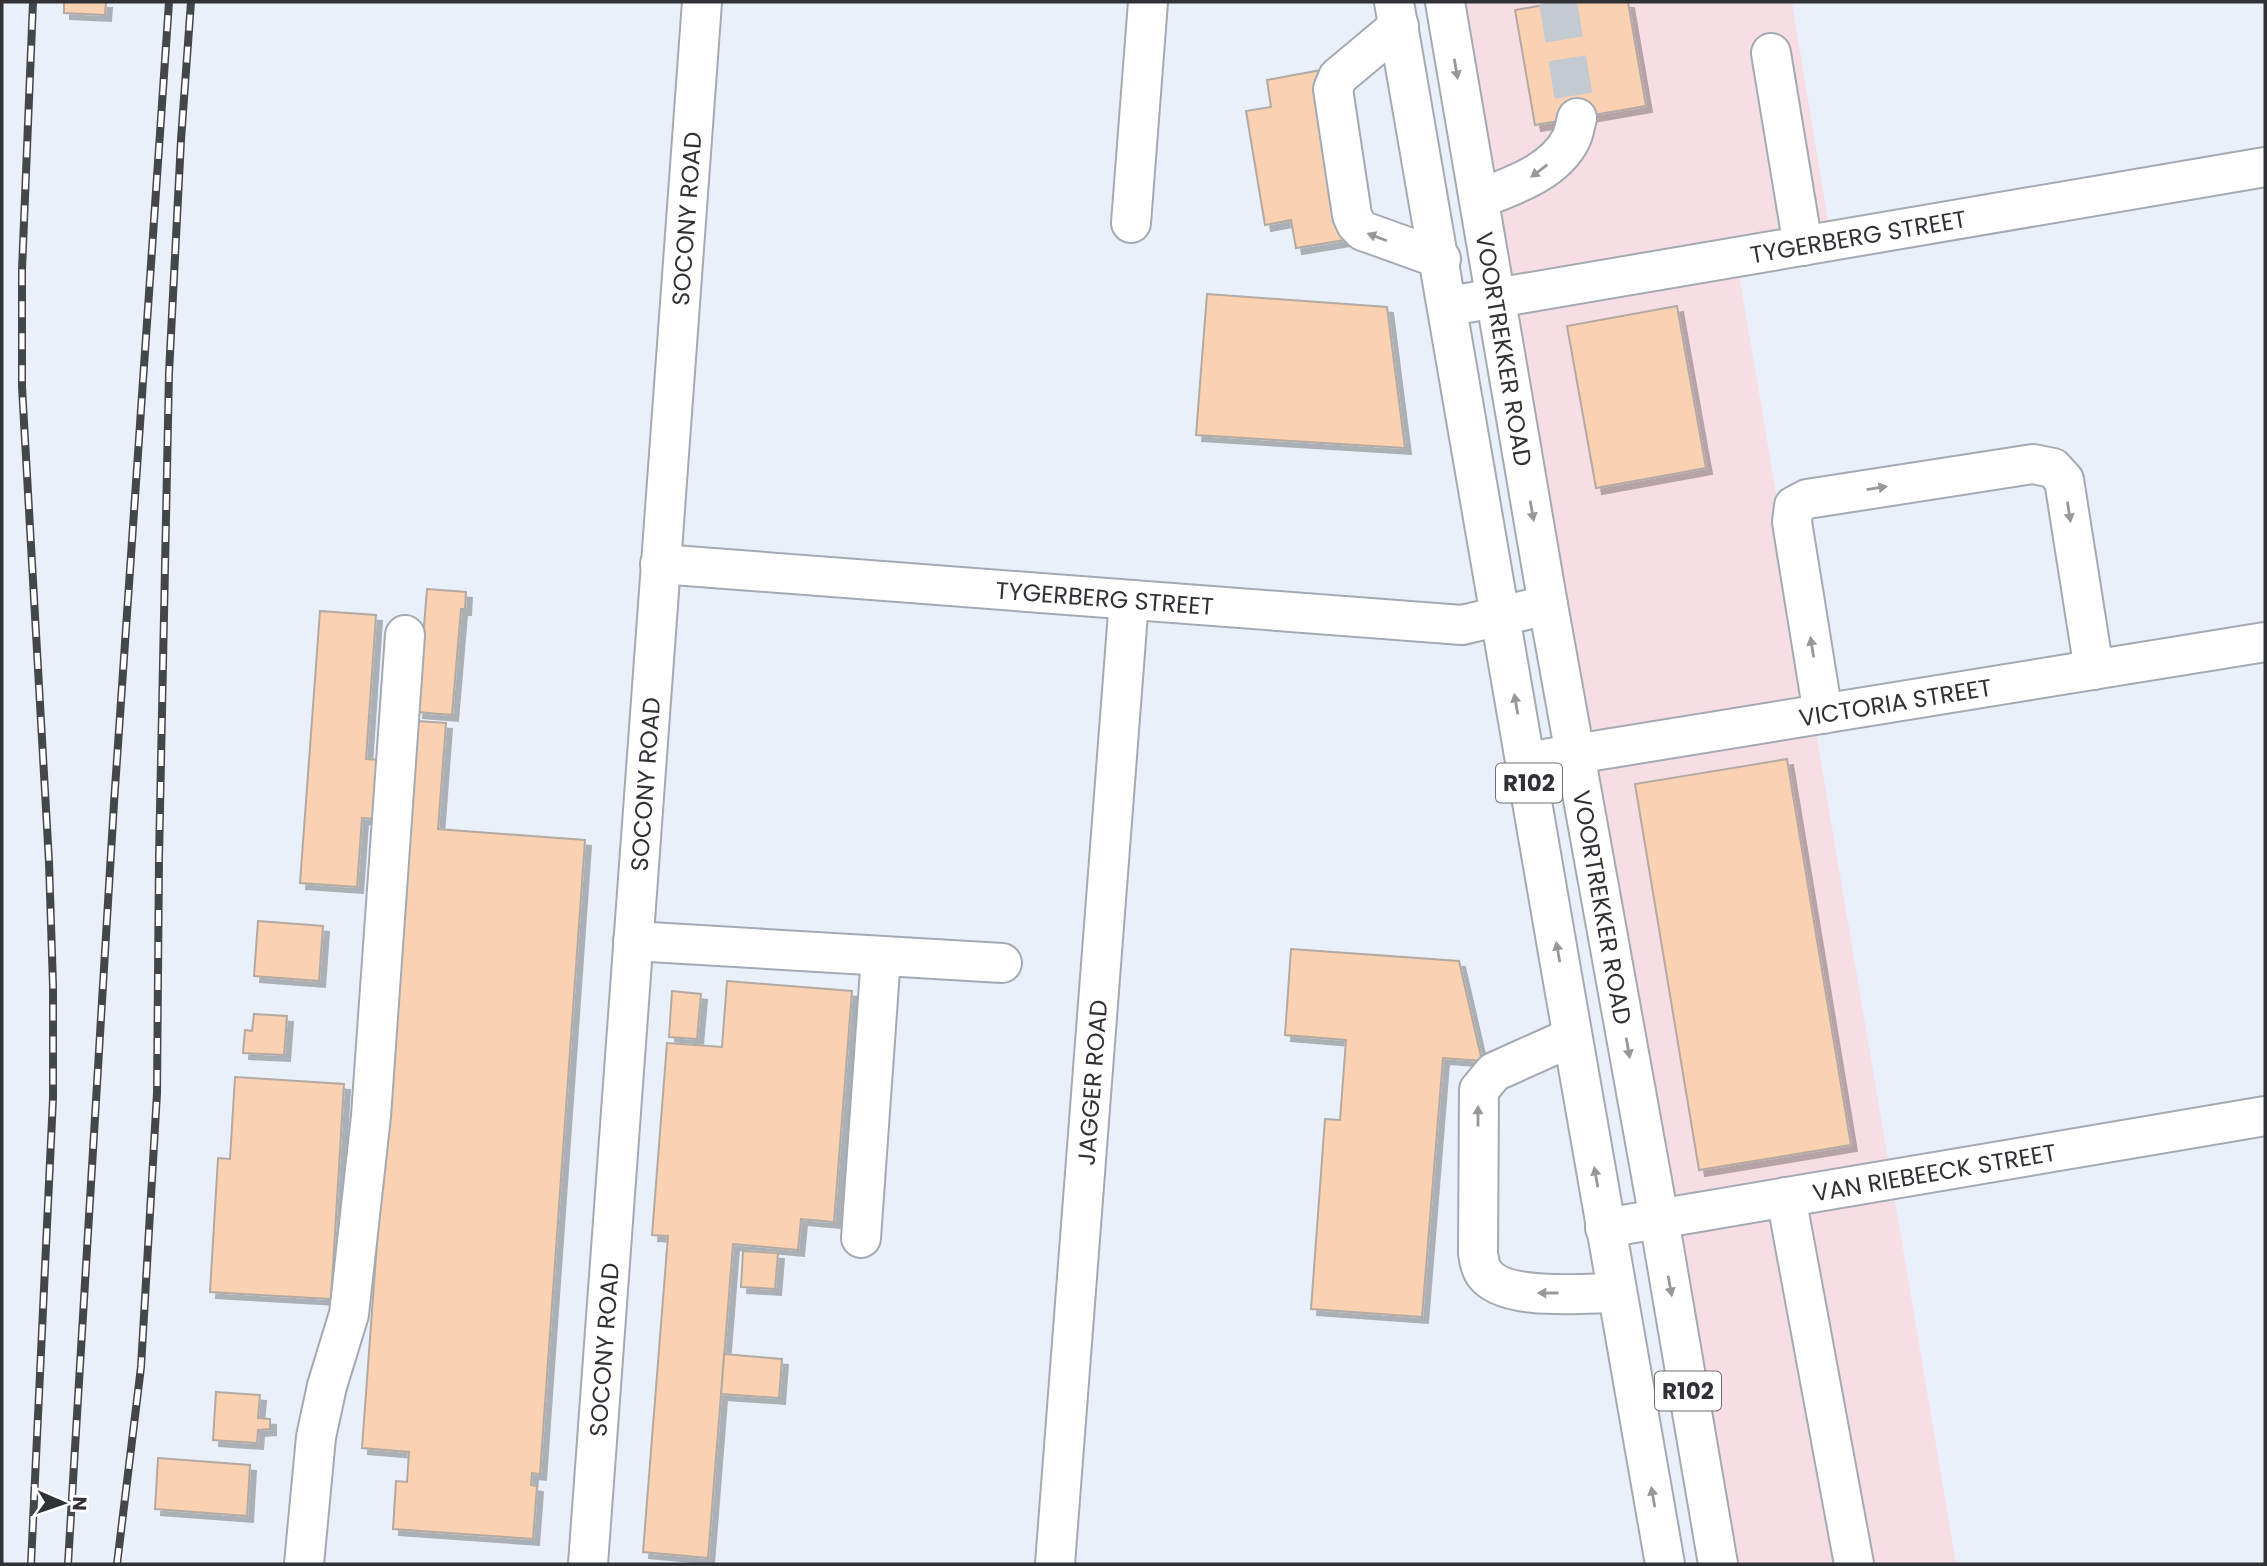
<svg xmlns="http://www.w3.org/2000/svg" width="2267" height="1566" font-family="Poppins,sans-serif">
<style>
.commercial{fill:#f7dee5}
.building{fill:#fad1b1;stroke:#b3aaa3;stroke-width:2;filter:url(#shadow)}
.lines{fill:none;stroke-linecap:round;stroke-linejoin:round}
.minor-tunnel{stroke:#c4cad2;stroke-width:38;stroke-dasharray:38 19;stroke-linecap:butt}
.minor-casing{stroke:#a4aab3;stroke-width:42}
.major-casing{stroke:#a4aab3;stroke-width:42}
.minor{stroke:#fff;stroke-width:38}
.major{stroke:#fff;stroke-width:38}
.rail-casing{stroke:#43464b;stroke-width:8}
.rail{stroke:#fff;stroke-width:5;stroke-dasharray:16;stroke-linecap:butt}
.oneway{fill:#98989a}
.labels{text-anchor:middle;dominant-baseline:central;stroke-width:7;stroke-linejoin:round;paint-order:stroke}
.shield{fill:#fff;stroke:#6e7072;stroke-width:2}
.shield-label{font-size:23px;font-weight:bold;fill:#303236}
.street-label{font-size:24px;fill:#303236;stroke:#fff}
</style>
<defs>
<filter id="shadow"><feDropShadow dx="6" dy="6" stdDeviation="0" flood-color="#0004"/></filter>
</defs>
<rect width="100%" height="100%" fill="#e9f0f9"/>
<path class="commercial" d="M1457 2H1792L1830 233 1735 250 1956 1564H1726Z"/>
<path class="building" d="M64 2H106L105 15 64 13Z
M1561 2H1628L1646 106 1535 125 1515 10Z
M1321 70 1351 239 1296 248 1291 220 1265 225 1246 111 1271 107 1267 80Z
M1207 294 1387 307 1405 448 1196 435Z
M1677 306 1706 468 1596 488 1567 326Z
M427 589 466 592 465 609H461L452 715 417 712Z
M320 611 376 615 366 759 381 760 376 819 362 818 357 887 300 883Z
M417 721 446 723 438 829 585 840 540 1474 532 1473 531 1485 537 1486 533 1539 393 1529 396 1481 407 1482 409 1452 362 1448 407 831Z
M1787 759 1851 1145 1699 1170 1635 784Z
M258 921 323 926 319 981 254 976Z
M1291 949 1459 961 1482 1061 1443 1058 1422 1317 1311 1309 1325 1119 1340 1120 1346 1040 1285 1035Z
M727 981 852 991 834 1222 801 1219 798 1250 733 1244 708 1558 643 1552 668 1236 652 1235 667 1043 722 1047Z
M672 991 701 994 697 1039 669 1037Z
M254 1014 287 1016 284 1055 243 1053 245 1030 252 1031Z
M235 1077 344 1084 331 1299 210 1292 218 1158 230 1159Z
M743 1251 778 1253 775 1289 741 1287Z
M724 1354 782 1359 779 1398 721 1394Z
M216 1392 260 1395 258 1418 270 1419V1429L258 1430 257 1443 213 1440Z
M158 1458 250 1465 247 1516 155 1509Z"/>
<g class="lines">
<path class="minor-tunnel" d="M1558 2 1577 118"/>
<defs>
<g id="minor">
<path d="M1399 26 1338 77 1333 89 1352 215 1356 224 1363 231 1441 259"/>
<path d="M1771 53 1803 246"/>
<path d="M1479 199C1511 186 1554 173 1571 139 1574 133 1575 125 1577 118"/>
<path d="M1131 223 1148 2"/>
<path id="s1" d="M1449 306 2265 167"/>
<path id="s2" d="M660 564 1462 625 1548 605"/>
<path d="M1823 714 1792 522 1794 506 1807 499 2033 464 2053 468 2064 480 2094 670"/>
<path id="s3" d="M1526 762 2265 642"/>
<path d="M633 941 1002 963"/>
<path d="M1572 1037 1494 1072 1479 1090 1478 1253C1479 1259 1480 1268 1484 1273 1503 1302 1585 1293 1616 1293"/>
<path d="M1786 1197 1854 1564"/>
<path id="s4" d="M1605 1228 2265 1116"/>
<path d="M861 1238 881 956"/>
<path d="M304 1564 316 1437 327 1386 349 1314 371 1116 405 635"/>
<path id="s5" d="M588 1564 702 2"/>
<path id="s6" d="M1055 1564 1129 600"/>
</g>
<g id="major">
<path d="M1394 2C1487 522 1571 1044 1665 1564"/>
<path id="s7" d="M1445 2 1548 605 1659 1219 1718 1564"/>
</g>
</defs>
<use href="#minor" class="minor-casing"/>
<use href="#major" class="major-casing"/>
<use href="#minor" class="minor"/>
<use href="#major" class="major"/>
<defs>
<path id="rail" d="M31 1564 53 1098V986L49 862 22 387V270L33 2
M68 1564 114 803 169 2
M117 1564 141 1367 157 1093 159 858 169 373 181 140 191 2"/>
</defs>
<use href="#rail" class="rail-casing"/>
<use href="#rail" class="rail"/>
</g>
<defs><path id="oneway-solid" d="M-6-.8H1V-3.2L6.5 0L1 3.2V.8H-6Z" transform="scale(1.75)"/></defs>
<g class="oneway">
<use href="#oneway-solid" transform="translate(1456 69) rotate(80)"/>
<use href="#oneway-solid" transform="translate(1539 171) rotate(143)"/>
<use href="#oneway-solid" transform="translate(1377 237) rotate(-159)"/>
<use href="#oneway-solid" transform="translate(1877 488) rotate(-9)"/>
<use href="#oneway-solid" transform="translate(1532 511) rotate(80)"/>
<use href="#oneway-solid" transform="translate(2069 512) rotate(81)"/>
<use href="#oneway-solid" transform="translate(1812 647) rotate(-99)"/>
<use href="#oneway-solid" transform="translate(1516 704) rotate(-100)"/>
<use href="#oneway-solid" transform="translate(1558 952) rotate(-100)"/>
<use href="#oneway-solid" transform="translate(1628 1048) rotate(80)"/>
<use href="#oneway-solid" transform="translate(1478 1116) rotate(-90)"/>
<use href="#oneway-solid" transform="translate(1596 1177) rotate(-100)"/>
<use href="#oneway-solid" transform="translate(1670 1286) rotate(80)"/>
<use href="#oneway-solid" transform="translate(1548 1293) rotate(-180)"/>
<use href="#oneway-solid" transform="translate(1653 1497) rotate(-100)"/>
</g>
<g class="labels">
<g class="shield">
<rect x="1496" y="763.5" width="66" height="39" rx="5"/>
<rect x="1655" y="1371.5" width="66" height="39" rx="5"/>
</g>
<g class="shield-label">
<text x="1529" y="783">R102</text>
<text x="1688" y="1391">R102</text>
</g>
<g class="street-label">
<text stroke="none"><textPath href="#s5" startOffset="1349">SOCONY ROAD</textPath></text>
<text stroke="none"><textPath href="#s1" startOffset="415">TYGERBERG STREET</textPath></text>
<text stroke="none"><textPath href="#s7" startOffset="352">VOORTREKKER ROAD</textPath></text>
<text stroke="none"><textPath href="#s2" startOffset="446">TYGERBERG STREET</textPath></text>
<text stroke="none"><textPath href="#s3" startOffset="374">VICTORIA STREET</textPath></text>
<text stroke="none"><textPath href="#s5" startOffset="782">SOCONY ROAD</textPath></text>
<text stroke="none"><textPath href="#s7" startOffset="919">VOORTREKKER ROAD</textPath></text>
<text stroke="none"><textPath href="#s6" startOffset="483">JAGGER ROAD</textPath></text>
<text stroke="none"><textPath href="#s4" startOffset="334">VAN RIEBEECK STREET</textPath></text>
<text stroke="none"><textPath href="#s5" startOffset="215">SOCONY ROAD</textPath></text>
</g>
</g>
<rect width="2267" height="1566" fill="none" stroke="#303236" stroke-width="7"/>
<g transform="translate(63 1503) rotate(92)" stroke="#ffffff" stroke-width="5" paint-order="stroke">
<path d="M0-5L12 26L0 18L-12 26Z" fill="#303236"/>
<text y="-10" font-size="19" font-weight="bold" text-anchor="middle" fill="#303236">N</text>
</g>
</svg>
